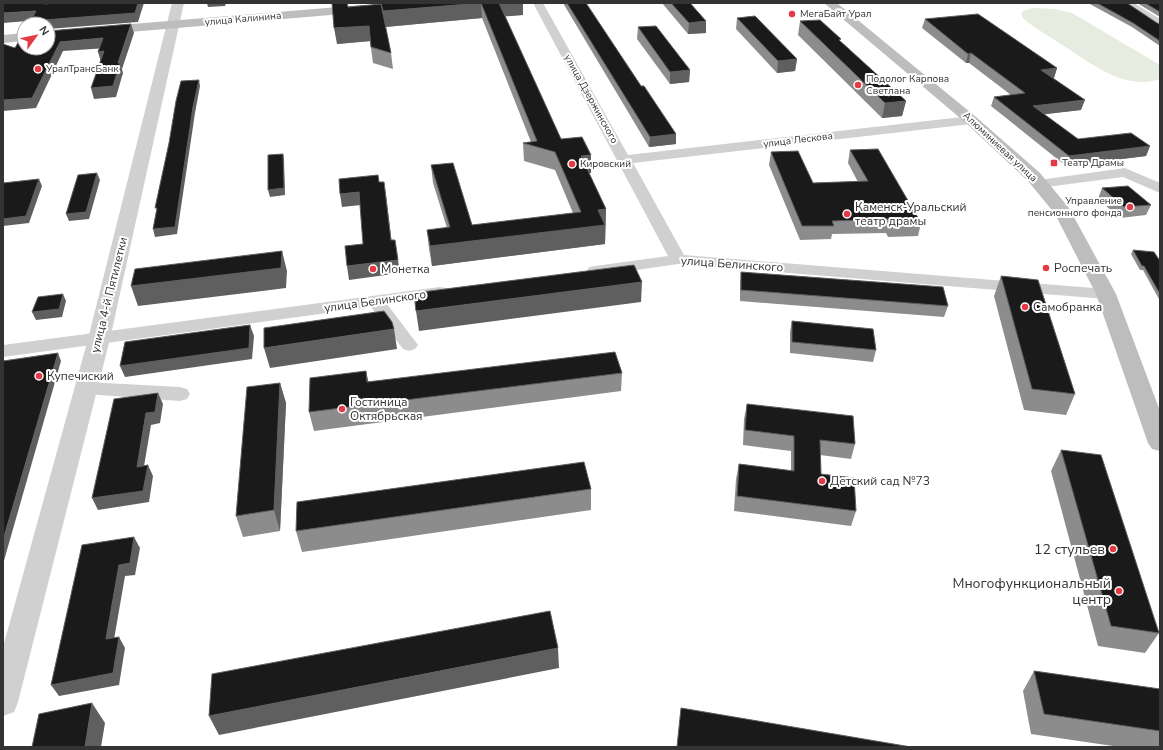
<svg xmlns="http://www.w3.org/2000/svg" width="1163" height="750" font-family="'Nunito Sans',sans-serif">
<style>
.green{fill:#e6ecdf}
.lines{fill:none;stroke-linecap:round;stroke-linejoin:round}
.minor{fill:#d0d0d0;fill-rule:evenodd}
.tertiary{fill:#d0d0d0;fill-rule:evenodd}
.secondary{fill:#bdbdbd;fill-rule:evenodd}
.wall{fill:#8c8c8c}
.shaded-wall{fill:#5f5f5f}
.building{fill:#1a1a1a;stroke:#5f5f5f}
.poi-dot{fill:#e63946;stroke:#fff;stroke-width:1.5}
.labels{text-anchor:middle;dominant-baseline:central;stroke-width:4;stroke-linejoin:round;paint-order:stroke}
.far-poi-label{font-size:10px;fill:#333;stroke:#fff;text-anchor:start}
.far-street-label{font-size:10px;fill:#333;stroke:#fff}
.poi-label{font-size:12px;fill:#333;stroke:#fff;text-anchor:start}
.street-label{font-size:12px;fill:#333;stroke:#fff}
.near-poi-label{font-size:14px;fill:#333;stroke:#fff;text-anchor:end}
</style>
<rect width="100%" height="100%" fill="#fff"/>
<path class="green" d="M1033 8 1054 9 1072 13 1160 65V79C1125 91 1092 64 1064 46 1051 37 1035 29 1023 18L1021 14 1023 11Z"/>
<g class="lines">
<path class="minor" d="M533 3H543L628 155 971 116 976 117 978 120 976 123 971 124 633 163 684 255 1106 289 1112 290 1115 294 1112 298 1106 299 678 264 595 276 589 275 587 271 589 267 595 266 668 256Z
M1122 3H1134L1160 19V27L1156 26Z
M1125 168 1160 183V193L1123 177 1039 188 1034 187 1032 184 1034 181 1039 180Z
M440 287 446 288 449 292 446 296 387 304 418 345 415 349 409 351 403 349 371 307 3 357V345Z
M86 382 180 387 187 389 190 394 187 399 180 401 86 394 79 393 76 388 79 383Z"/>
<path class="tertiary" d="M172 3H184L110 339 18 702 14 712 3 716V647L88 339Z"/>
<path class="secondary" d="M824 3H837L976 117 1040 173 1069 208 1116 294 1160 411V451L1152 449 1148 443 1096 294 1055 214 1028 181 966 123Z
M362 5 366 6 368 9 366 12 48 39V31Z
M24 33V41L3 43V35Z"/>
</g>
<path class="wall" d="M381 3H523V15L505 16 561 139 591 155V173H589L606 209 605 244 432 266 429 249 427 230 447 228 433 183 431 165 472 225 573 213 555 170 524 161 523 143 531 142 482 18 385 27 391 53 393 69 373 63 370 41 337 44 348 7 382 10Z
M563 3H586L641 86 676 134V144L649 147Z
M662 3H690L706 33 688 34Z
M1088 3H1127L1157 23 1160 24V46L1132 27Z
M1137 3H1160V17Z
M737 18 797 59 795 71 777 73 736 29Z
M925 19 1057 68 1054 78H1053L1081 110 1044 114 1078 139 1150 146 1146 156 1066 166 991 106 994 97 1011 95 969 63H966L922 28Z
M800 21 841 42 906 101 902 116 882 118 798 35Z
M638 27 690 70 689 82 670 84 637 39Z
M850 150 921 223 918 236 888 237 886 233 832 234 831 239 800 240 769 165 771 152 813 183 858 182 848 163Z
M1102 188 1151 205 1146 215 1120 218 1098 199Z
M1133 250 1160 261V301L1143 270H1140L1131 254Z
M741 272 948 306 944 317 740 301V283Z
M1001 276 1075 394 1066 415 1024 410 994 296Z
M792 321 876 350 873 362 790 353V332Z
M366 371 368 382 622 373 621 391 314 431 309 412Z
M280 383 286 403 280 531 243 537 236 516Z
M747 404 855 444 851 459 820 455 821 474 856 511 851 526 734 511 736 479 739 464 791 471V451L743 445 744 419Z
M1061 450 1159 633 1145 653 1098 646 1051 471Z
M591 489V510L302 552 296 531Z
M1034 671 1160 689V747H1120L1031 734 1023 691Z"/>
<path class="shaded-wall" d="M138 3H144L138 22 48 29V24H43V22L44 20Z
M207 3H226L225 6 208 7Z
M481 3 482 18 385 27 383 11Z
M498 3H523V15L499 17Z
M36 11 40 20 3 23V13Z
M706 21V33L688 34 689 23Z
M131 24 134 33 122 69 123 73 116 97 94 99 91 88 118 63Z
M369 26 371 41 337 44 334 28Z
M103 38 107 48 63 51 36 108 3 111V100L60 42Z
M104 51 101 62 98 52Z
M971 53 969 63H966L968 54Z
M797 59 795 71 777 73 778 61Z
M1057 68 1054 78 1038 79 1041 70Z
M690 70 689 82 670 84V72Z
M199 80 200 86 195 113 177 234 155 237 153 229 193 107Z
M1085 100 1081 110 1030 116 1033 106Z
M906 101 902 116 882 118 885 103Z
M676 134V144L649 147 650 137Z
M1150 146 1146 156 1066 166 1069 156Z
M283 154 284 161 285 195 270 197 268 190Z
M591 155V173L581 174V156Z
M97 173 100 180 89 219 69 221 66 214Z
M39 179 42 186 29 223 3 226V219Z
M384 182 386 195 393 254 391 240Z
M359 192 361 205 342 207 340 194Z
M606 209 605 244 432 266 430 246 598 210Z
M282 251 287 271 286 288 138 306 131 286Z
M398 260 400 273 349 280 347 266Z
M642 282 641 302 419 331 416 311Z
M63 294 66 301 62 317 36 320 32 312Z
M250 325 254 336 252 359 125 377 120 366Z
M394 329 397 349 270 368 264 348Z
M58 353 61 361 3 564V540Z
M366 371 370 389 367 382Z
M280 383 286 403 280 531 274 510Z
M158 393 163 404 160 423 151 425 142 478 137 467 146 413Z
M148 465 153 476 149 502 98 510 92 498Z
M134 537 140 548 135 575 125 576 112 651 106 639 119 565Z
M119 637 125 648 119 685 59 696 51 685Z
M558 648 559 668 219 735 209 716Z
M92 703 105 723 101 747H85Z"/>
<path class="building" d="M3 3H44V4L57 3H138L135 13 44 20 43 22V24H29L36 11 3 13Z
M332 3H347L348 7 381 4 391 53 371 47 369 26 334 28Z
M381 3H499L561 139 582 137 591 155 581 156 606 209 598 210 605 225 430 246 427 230 450 227 431 165 453 163 472 225 581 212 555 152 523 143 537 141 481 3 383 11Z
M567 3H586L641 86H644L676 134 650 137Z
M671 3H690L706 21 689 23Z
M1097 3H1127L1157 23 1160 24V41L1133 23Z
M1145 3H1160V12Z
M978 14 1057 68 1041 70 1085 100 1033 106 1078 139 1131 133 1150 146 1069 156 994 97 1025 93 971 53 968 54 925 19Z
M755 16 797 59 778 61 737 18Z
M820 20 841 39 839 40 906 101 885 103 800 21Z
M131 24 118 63H120L113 86 91 88 104 51 98 52 103 38 60 42 32 98 3 100V44L15 48 24 32V48H48V31Z
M656 26 690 70 670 72 638 27Z
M199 80 193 107 175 227 153 229 157 208H155L169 143 176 101 181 81Z
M878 149 921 223 891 224 889 219 832 221 834 226H802L771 152 798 151 813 183 868 181 850 150Z
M283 154 284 188 268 190V155Z
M97 173 86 212 66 214 78 175Z
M378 175 379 182H384L391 240H395L398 260 347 266 345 246 363 244 359 192 340 194 339 179Z
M39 179 26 216 3 219V183Z
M1128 186 1151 205 1124 207 1102 188Z
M1133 250 1154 252 1160 261V294L1144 266H1142Z
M282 251 281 268 131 286 135 269Z
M634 265 642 282 416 311 414 293Z
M741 272 943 287 948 306 741 290Z
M1001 276 1038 280 1075 394 1032 389Z
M63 294 59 309 32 312 38 297Z
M384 311 392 322 394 329 264 348V328Z
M792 321 873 329 876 350 792 342Z
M250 325 249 348 120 366 125 342Z
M615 352 622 373 309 412 310 378 366 371 367 382Z
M58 353 3 540V361Z
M280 383 274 510 236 516 247 387Z
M158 393 155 412 146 413 137 467 148 465 143 491 92 498 114 399Z
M747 404 853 416 855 444 820 440 821 474 854 478 856 511 737 496 739 464 794 471V436L745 430Z
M1061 450 1101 455 1159 633 1111 626Z
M584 462 591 489 296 531 297 502Z
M134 537 130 563 119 565 106 639 119 637 113 673 51 685 82 545Z
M550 611 558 648 209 716 212 674Z
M1034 671 1160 689V731L1044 714Z
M92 703 85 747H32L39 714Z
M681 708 911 747H677Z"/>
<g class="poi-dot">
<circle cx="792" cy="14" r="4"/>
<circle cx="38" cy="69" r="4"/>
<circle cx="858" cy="85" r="4"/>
<rect x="1050" y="159" width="8" height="8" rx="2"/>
<circle cx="572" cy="164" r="4"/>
<circle cx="1130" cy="207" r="4"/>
<circle cx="847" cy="214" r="4"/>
<circle cx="1046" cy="268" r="4"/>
<circle cx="373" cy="269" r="4"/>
<circle cx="1025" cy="307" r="4"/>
<circle cx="39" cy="376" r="4"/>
<circle cx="342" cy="409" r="4"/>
<circle cx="822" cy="481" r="4"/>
<circle cx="1113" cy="549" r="4"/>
<circle cx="1119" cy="591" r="4"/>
</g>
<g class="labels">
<g class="far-poi-label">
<text x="800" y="14">МегаБайт Урал</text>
<text x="46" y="69">УралТрансБанк</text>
<text x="866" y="79">Подолог Карпова<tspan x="866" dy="12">Светлана</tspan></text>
<text x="1062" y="163">Театр Драмы</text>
<text x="580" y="164">Кировский</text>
<text x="1122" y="201" text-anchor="end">Управление<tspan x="1122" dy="12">пенсионного фонда</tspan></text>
</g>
<g class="far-street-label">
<text transform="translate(243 19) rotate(-5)">улица Калинина</text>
<text transform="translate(591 99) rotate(61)">улица Дзержинского</text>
<text transform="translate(798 140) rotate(-7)">улица Лескова</text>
<text transform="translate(1000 147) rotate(43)">Алюминиевая улица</text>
</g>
<g class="poi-label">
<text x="855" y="207">Каменск-Уральский<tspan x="855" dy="14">театр драмы</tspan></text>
<text x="1054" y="268">Роспечать</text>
<text x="381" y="269">Монетка</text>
<text x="1033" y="307">Самобранка</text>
<text x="47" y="376">Купечиский</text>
<text x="350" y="402">Гостиница<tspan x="350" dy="14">Октябрьская</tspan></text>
<text x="830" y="481">Детский сад №73</text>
</g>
<g class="street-label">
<text transform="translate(732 264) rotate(4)">улица Белинского</text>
<text transform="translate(109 295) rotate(-76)">улица 4-й Пятилетки</text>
<text transform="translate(375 301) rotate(-8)">улица Белинского</text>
</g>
<g class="near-poi-label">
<text x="1105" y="549">12 стульев</text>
<text x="1111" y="583">Многофункциональный<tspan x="1111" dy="16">центр</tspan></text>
</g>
</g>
<rect width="1163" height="750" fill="none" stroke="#333333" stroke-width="8"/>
<g transform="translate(36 36) rotate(57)"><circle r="19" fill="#ffffff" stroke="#adadad"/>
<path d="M0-3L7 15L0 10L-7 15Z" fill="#e63946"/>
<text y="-6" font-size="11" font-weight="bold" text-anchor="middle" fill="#333333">N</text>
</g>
</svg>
